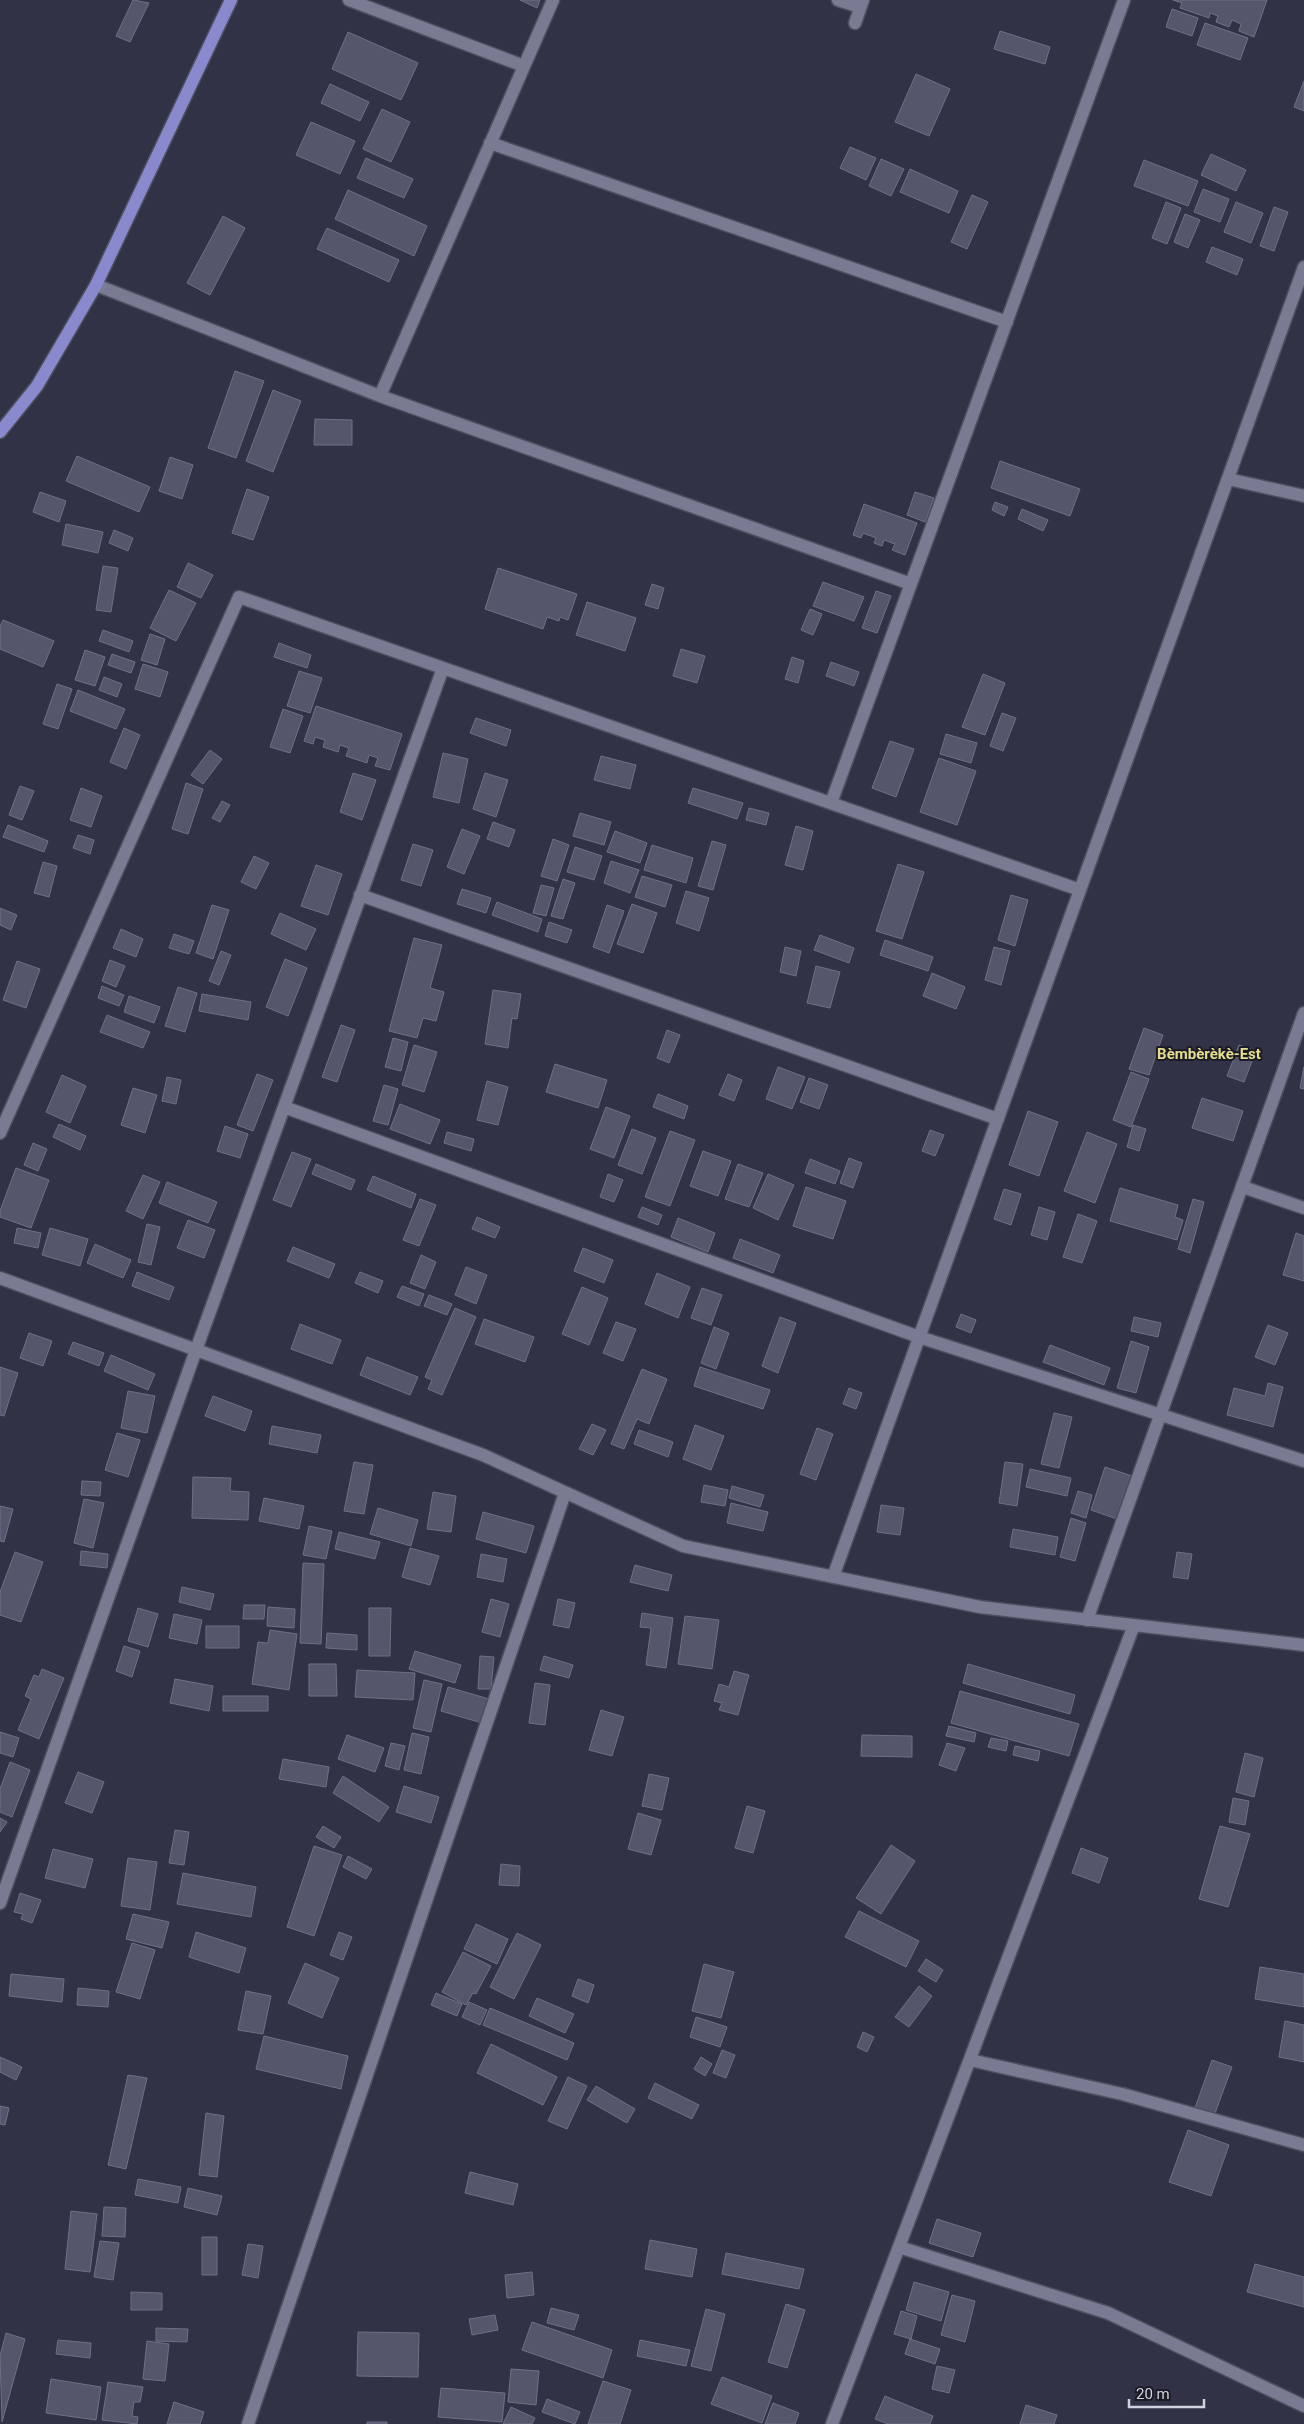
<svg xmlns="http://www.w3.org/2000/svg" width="1304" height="2424" font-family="Roboto,sans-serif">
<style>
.building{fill:#55566c;stroke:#6f6f87}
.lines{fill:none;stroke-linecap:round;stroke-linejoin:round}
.minor-casing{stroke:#4d4e5f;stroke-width:15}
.major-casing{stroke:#4d4e5f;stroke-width:15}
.minor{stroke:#7a7b93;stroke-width:12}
.major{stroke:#8b89cd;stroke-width:12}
.labels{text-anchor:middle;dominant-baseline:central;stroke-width:4;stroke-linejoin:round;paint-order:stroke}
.neighbourhood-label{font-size:15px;font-weight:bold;fill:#e4de8f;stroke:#1b1b25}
</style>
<rect width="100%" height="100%" fill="#323247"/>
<path class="building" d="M133 0 149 3 130 42 116 36Z
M520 0H540L537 8Z
M1173 0H1267L1254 37 1239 31 1241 24 1232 20 1229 27 1216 22 1218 16 1210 13 1209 18 1180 8 1182 3Z
M1172 9 1198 18 1192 36 1166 27Z
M1205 23 1248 38 1240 60 1197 45Z
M1000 31 1050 47 1045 64 994 49Z
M348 32 418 63 401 100 332 69Z
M916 74 950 89 929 136 895 122Z
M1304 81V111L1294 107Z
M330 84 369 102 360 121 321 103Z
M382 109 410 122 391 162 363 149Z
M311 122 355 141 340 174 296 155Z
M850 147 876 158 866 180 840 168Z
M1211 154 1246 170 1236 191 1201 175Z
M366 158 413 179 404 198 357 178Z
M881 159 904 169 891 196 869 186Z
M1144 160 1198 181 1188 206 1134 186Z
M910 169 958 191 949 213 900 192Z
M1203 189 1229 199 1220 222 1194 212Z
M348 190 427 226 414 256 335 219Z
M972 195 988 202 967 249 951 242Z
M1166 202 1181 208 1167 244 1152 238Z
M1236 202 1263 213 1251 243 1224 232Z
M1274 207 1288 212 1274 251 1260 246Z
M1185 214 1200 220 1188 248 1174 242Z
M223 216 245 228 210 295 187 283Z
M327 228 399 260 389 282 317 249Z
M1212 247 1243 259 1237 275 1206 262Z
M235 371 264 381 236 458 208 448Z
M273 390 301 401 273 472 246 461Z
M315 419 352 420V445H314Z
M77 456 150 487 139 512 66 481Z
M170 457 193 465 182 499 159 491Z
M1000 461 1080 489 1070 516 991 488Z
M247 489 269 497 253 540 232 533Z
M40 492 66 501 59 522 33 512Z
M915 492 934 498 925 522 907 515Z
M995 502 1008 507 1004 516 992 510Z
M864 504 917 523 905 555 892 550 895 544 884 540 882 546 874 543 876 538 863 533 861 538 853 535Z
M1022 509 1048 520 1043 531 1018 519Z
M66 524 103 532 98 553 62 545Z
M114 530 133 538 128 551 109 543Z
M188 563 213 575 201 598 177 587Z
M103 566 118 568 111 612 96 610Z
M498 568 577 594 568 620 560 617 559 621 547 617 543 629 485 609Z
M823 582 864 597 854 621 813 606Z
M652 584 664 588 658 609 645 605Z
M169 590 196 603 176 641 150 628Z
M876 591 891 596 877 633 862 628Z
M587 602 636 618 625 651 576 635Z
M810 609 822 614 813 635 801 630Z
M3 620 54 641 43 667 0 649V626Z
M103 630 133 641 129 652 99 641Z
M150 634 165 639 157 665 141 660Z
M279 643 311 655 307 668 274 657Z
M681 649 705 656 697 683 673 676Z
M85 650 105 657 95 686 75 680Z
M112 654 135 662 131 673 108 665Z
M792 657 804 661 798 683 785 679Z
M831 662 859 672 854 686 826 676Z
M143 664 168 672 160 697 135 689Z
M299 671 322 678 310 713 287 706Z
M983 674 1005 683 985 735 962 727Z
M104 677 122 684 117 697 99 690Z
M57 684 72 689 58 729 43 724Z
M78 690 125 709 116 729 70 711Z
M316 706 402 734 390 770 375 766 378 758 369 755 367 763 346 756 349 748 340 745 338 752 323 747 325 740 315 737 313 744 304 741Z
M283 709 303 716 290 753 270 747Z
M1002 713 1016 718 1003 751 990 746Z
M476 718 511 730 506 746 470 733Z
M124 728 140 735 126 769 110 762Z
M946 734 977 743 971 763 940 754Z
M890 741 914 749 896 797 872 788Z
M210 750 222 759 203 784 191 775Z
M443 753 468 759 459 803 433 797Z
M601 756 636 765 630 789 594 780Z
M939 758 976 771 957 825 920 812Z
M353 773 376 780 362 820 340 812Z
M485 773 508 780 496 817 473 809Z
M186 783 203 789 188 834 172 829Z
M20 786 34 791 22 820 9 815Z
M81 788 102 796 91 827 70 820Z
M693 788 743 803 737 819 688 803Z
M222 801 230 805 220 822 212 818Z
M749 808 769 813 766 825 746 820Z
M580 813 611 822 604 845 573 836Z
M493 822 515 830 509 847 487 839Z
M8 825 48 841 44 852 3 837Z
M796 826 813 831 803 870 785 865Z
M462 829 480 836 464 874 447 867Z
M615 831 647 843 640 863 607 852Z
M78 835 94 840 90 854 73 848Z
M553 839 569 845 557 881 541 876Z
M712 841 726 845 713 890 698 886Z
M413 844 433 850 421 886 401 880Z
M652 845 693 858 686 883 644 870Z
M575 847 602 856 594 880 567 872Z
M254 856 269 863 256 889 241 882Z
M611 861 639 870 630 893 604 883Z
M43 862 57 866 49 897 34 893Z
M898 864 924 872 902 939 876 931Z
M316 865 342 874 328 915 301 906Z
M642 876 672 885 665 907 635 897Z
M563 879 575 883 563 919 551 916Z
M541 885 554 888 546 916 533 913Z
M462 889 491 898 486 913 457 904Z
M686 891 709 898 699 931 676 923Z
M1011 895 1028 900 1015 946 998 940Z
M497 902 542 919 538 932 492 915Z
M632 904 657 913 643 953 617 944Z
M212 905 229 910 213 959 196 953Z
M607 905 624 911 609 953 593 947Z
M0 908 17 915 11 930 0 925Z
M280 913 316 929 306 950 271 934Z
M549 922 572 930 567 943 545 936Z
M121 929 143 939 136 957 113 948Z
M174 934 194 941 189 954 169 948Z
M820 935 854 948 849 963 814 950Z
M414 938 442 945 430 988 444 992 436 1021 423 1018 417 1038 389 1031Z
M885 940 933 957 928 971 880 955Z
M785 947 801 951 796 976 780 972Z
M994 947 1010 951 1001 985 985 980Z
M221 951 231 955 219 985 209 981Z
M285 959 307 968 288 1016 266 1007Z
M110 960 125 966 116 987 102 981Z
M17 961 40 969 26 1008 3 1000Z
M816 966 840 972 830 1008 807 1003Z
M932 973 965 987 956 1009 923 996Z
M102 986 124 995 119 1006 98 998Z
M178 987 197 993 185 1032 165 1026Z
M493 990 521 994 517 1019 512 1018 508 1048 485 1044Z
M202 994 251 1002 248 1020 199 1011Z
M129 996 160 1007 154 1023 124 1012Z
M107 1015 150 1032 143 1048 100 1032Z
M341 1025 355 1030 337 1082 322 1077Z
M1144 1028 1163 1035 1149 1075 1129 1069Z
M667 1030 680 1035 669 1063 657 1058Z
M393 1038 408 1042 401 1071 385 1067Z
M414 1045 437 1052 424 1092 402 1085Z
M1239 1045 1256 1051 1244 1082 1227 1076Z
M555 1064 607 1080 598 1108 546 1092Z
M778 1067 805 1077 792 1109 766 1099Z
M1304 1067V1089L1300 1088Z
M1131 1072 1149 1079 1131 1127 1113 1120Z
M257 1074 273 1080 253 1131 237 1125Z
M728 1074 742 1080 734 1101 719 1095Z
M62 1075 86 1086 70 1123 46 1112Z
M167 1077 181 1080 176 1104 162 1101Z
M809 1078 828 1085 819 1109 800 1102Z
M487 1081 508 1087 498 1125 477 1120Z
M384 1085 398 1089 388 1125 373 1121Z
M133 1088 157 1095 145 1133 121 1125Z
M658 1094 688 1106 684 1119 653 1107Z
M1202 1098 1243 1111 1233 1141 1192 1128Z
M400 1104 440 1120 430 1144 390 1129Z
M606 1107 630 1116 614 1158 590 1149Z
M1028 1111 1058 1122 1039 1176 1009 1165Z
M59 1124 86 1136 80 1150 53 1137Z
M1133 1125 1146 1129 1139 1151 1127 1147Z
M225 1126 248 1134 240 1158 217 1151Z
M632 1129 656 1138 642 1174 618 1165Z
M930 1130 944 1135 935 1156 922 1151Z
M670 1131 695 1140 670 1206 645 1197Z
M447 1132 474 1139 471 1151 444 1143Z
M1087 1132 1117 1144 1095 1203 1064 1191Z
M33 1143 47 1149 38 1171 24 1165Z
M703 1151 731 1161 718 1196 690 1186Z
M292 1152 311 1159 291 1207 273 1200Z
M849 1158 862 1163 853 1188 840 1183Z
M810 1159 840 1171 835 1184 805 1173Z
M316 1164 355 1180 351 1190 312 1174Z
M738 1164 763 1173 749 1207 725 1199Z
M16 1168 49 1180 31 1228 0 1217V1211Z
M608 1174 623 1180 614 1202 600 1197Z
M768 1174 794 1185 778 1220 753 1208Z
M143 1175 160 1182 143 1219 126 1211Z
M373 1176 416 1194 411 1208 367 1190Z
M167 1182 217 1202 208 1223 159 1203Z
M806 1187 846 1201 833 1239 793 1226Z
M1120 1188 1178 1205 1175 1217 1183 1220 1177 1240 1110 1221Z
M1004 1189 1021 1194 1011 1225 994 1219Z
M420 1199 436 1205 419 1246 403 1240Z
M1193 1199 1204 1202 1190 1253 1178 1249Z
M642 1207 662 1215 658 1225 638 1217Z
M1039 1207 1055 1212 1047 1240 1031 1235Z
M1078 1214 1097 1221 1082 1263 1063 1257Z
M477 1217 500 1227 495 1238 472 1229Z
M678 1218 715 1233 708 1252 671 1237Z
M188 1220 215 1230 204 1258 177 1248Z
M147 1224 160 1227 151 1265 138 1262Z
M17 1228 41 1233 38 1248 14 1243Z
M50 1228 88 1239 80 1266 42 1255Z
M1296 1233 1304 1236V1281L1283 1275Z
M740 1239 780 1255 773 1273 733 1258Z
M95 1244 131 1260 123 1278 87 1263Z
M293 1247 335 1264 329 1278 287 1261Z
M583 1248 613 1260 604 1283 574 1271Z
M421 1255 436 1262 425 1289 410 1283Z
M466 1267 487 1275 476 1304 455 1295Z
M137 1272 174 1287 169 1300 132 1286Z
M360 1272 383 1281 378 1293 355 1283Z
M657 1273 690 1287 678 1318 645 1304Z
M402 1286 424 1294 419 1306 397 1297Z
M582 1287 608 1298 589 1345 562 1334Z
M702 1288 722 1295 711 1325 691 1318Z
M429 1295 452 1304 447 1315 424 1306Z
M455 1308 476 1317 442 1395 428 1389 432 1380 425 1377Z
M961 1314 976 1320 971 1333 956 1327Z
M780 1317 796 1323 778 1373 762 1366Z
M1134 1317 1161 1323 1158 1337 1131 1331Z
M484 1319 534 1337 525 1362 475 1344Z
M616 1322 636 1329 623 1361 603 1353Z
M300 1324 341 1340 332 1364 291 1349Z
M1268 1325 1288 1333 1275 1365 1255 1357Z
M714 1327 729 1333 716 1369 701 1363Z
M29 1333 52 1341 43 1366 20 1358Z
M1131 1341 1149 1347 1136 1393 1117 1388Z
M73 1342 104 1353 99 1366 68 1354Z
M1050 1345 1110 1368 1104 1385 1043 1362Z
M111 1355 155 1374 148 1390 104 1371Z
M367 1357 418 1377 410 1395 360 1375Z
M0 1367 18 1373 4 1416 0 1415Z
M700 1367 770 1390 763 1409 694 1386Z
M642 1369 667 1379 649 1424 637 1419 624 1449 611 1444Z
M1268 1383 1283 1387 1273 1427 1227 1415 1234 1388 1265 1396Z
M849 1388 862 1393 856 1409 843 1404Z
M128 1391 155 1396 147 1433 121 1428Z
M213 1396 252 1411 245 1431 205 1416Z
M1054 1413 1072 1417 1059 1468 1041 1464Z
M592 1424 606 1430 593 1455 579 1449Z
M695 1425 724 1436 711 1470 683 1459Z
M272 1426 321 1435 317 1453 269 1444Z
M817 1428 833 1434 816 1480 800 1474Z
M639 1430 673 1442 668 1457 634 1444Z
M117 1433 140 1440 128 1477 105 1470Z
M354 1462 373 1465 364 1514 344 1511Z
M1005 1462 1023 1464 1017 1506 999 1503Z
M1105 1467 1132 1476 1117 1519 1091 1510Z
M1030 1469 1071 1478 1067 1496 1026 1487Z
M193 1477 231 1478 230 1491 249 1492 248 1520 192 1518Z
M82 1481 101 1482 100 1496 81 1495Z
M704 1485 728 1490 725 1506 701 1502Z
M732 1486 764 1495 760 1507 729 1498Z
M1078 1491 1092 1495 1086 1518 1071 1513Z
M433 1492 456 1496 451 1532 427 1529Z
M264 1498 304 1506 299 1529 259 1521Z
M84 1499 104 1503 93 1548 74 1543Z
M731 1503 768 1512 763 1531 727 1523Z
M881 1505 904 1508 900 1535 877 1532Z
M0 1506 13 1509 4 1542 0 1541Z
M378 1508 418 1520 411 1546 370 1534Z
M483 1512 534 1526 526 1553 476 1539Z
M1071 1518 1086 1523 1075 1561 1060 1557Z
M309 1526 332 1531 326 1559 303 1555Z
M1013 1529 1058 1537 1055 1555 1010 1547Z
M339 1532 380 1542 375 1559 335 1549Z
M410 1548 439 1556 430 1585 402 1577Z
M81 1551 108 1554 107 1568 80 1565Z
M15 1552 43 1562 21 1622 0 1615V1592Z
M1177 1552 1192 1554 1188 1579 1173 1577Z
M481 1554 507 1559 503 1582 477 1577Z
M303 1563 324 1564 321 1644 300 1643Z
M635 1565 672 1575 668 1591 630 1582Z
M182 1587 214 1594 210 1610 179 1602Z
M491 1599 509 1604 500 1637 482 1632Z
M558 1599 575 1603 569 1628 553 1625Z
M244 1605H265L264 1619H243Z
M268 1607 295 1609 294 1628 267 1626Z
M138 1608 158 1614 148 1647 128 1641Z
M369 1608H391L390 1656H369Z
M642 1613 673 1618 666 1668 646 1665 651 1628 640 1627Z
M174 1614 202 1620 197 1644 169 1638Z
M685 1616 719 1620 712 1669 678 1664Z
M206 1626H239V1648H206Z
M270 1630 297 1634 289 1690 252 1684 258 1642 268 1643Z
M327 1633 357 1635V1650L326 1648Z
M124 1646 140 1651 132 1677 116 1671Z
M415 1651 461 1665 455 1683 409 1669Z
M480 1656 494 1657 491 1689H478Z
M544 1656 573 1665 569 1678 540 1670Z
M309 1664H336L337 1696H309Z
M968 1664 1075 1695 1070 1714 963 1683Z
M42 1669 64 1678 39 1739 18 1730 31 1699 25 1696 34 1675 39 1677Z
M357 1670 415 1673 413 1700 355 1697Z
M734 1671 749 1675 738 1715 719 1710 722 1703 714 1701 719 1684 729 1687Z
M175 1679 213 1686 209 1711 170 1703Z
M424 1680 442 1684 431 1732 413 1728Z
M535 1683 550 1685 545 1725 529 1723Z
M448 1687 489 1699 482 1723 441 1711Z
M960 1691 1079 1724 1069 1756 951 1723Z
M223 1696H268V1711H223Z
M601 1710 624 1717 612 1756 589 1750Z
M949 1726 976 1733 974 1742 946 1736Z
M0 1732 19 1738 13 1757 0 1753Z
M412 1733 429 1737 421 1774 404 1770Z
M347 1735 384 1748 375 1772 338 1759Z
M862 1735 912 1736V1757L861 1756Z
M991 1738 1008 1741 1006 1751 988 1747Z
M391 1743 405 1746 399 1770 385 1766Z
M947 1743 965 1748 956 1771 939 1765Z
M1015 1746 1040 1751 1038 1761 1013 1755Z
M1245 1753 1263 1758 1254 1797 1236 1792Z
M283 1759 329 1767 326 1787 279 1779Z
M10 1762 30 1770 12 1817 0 1812V1789Z
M78 1772 104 1782 92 1813 65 1803Z
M649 1774 669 1778 662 1810 642 1806Z
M343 1776 389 1807 379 1822 333 1793Z
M404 1786 439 1797 431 1823 396 1812Z
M1233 1798 1249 1801 1245 1825 1229 1822Z
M747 1806 765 1811 753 1853 735 1848Z
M638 1813 661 1820 651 1855 628 1849Z
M0 1818 7 1822 0 1832Z
M323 1826 341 1837 334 1848 316 1837Z
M1220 1826 1250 1834 1228 1907 1199 1899Z
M175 1830 189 1832 184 1865 169 1863Z
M891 1845 915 1861 881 1914 856 1898Z
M314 1846 342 1855 314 1936 287 1927Z
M1081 1848 1108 1858 1099 1883 1072 1873Z
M53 1849 93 1859 85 1888 45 1878Z
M348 1856 372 1869 366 1879 343 1867Z
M128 1858 157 1862 150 1910 121 1906Z
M501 1864 520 1866 519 1886 499 1885Z
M183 1873 256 1887 251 1917 177 1904Z
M20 1893 41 1900 32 1923 21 1919 23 1914 14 1912Z
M859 1911 919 1941 906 1967 845 1937Z
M133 1914 169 1922 162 1948 126 1939Z
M476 1924 508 1939 497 1964 464 1949Z
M196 1932 246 1948 239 1973 189 1957Z
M339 1932 352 1937 343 1960 330 1955Z
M517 1933 541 1945 514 1999 490 1987Z
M132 1943 155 1950 140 1999 116 1992Z
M463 1952 491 1966 476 1994 473 1993 466 2005 442 1992Z
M926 1959 943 1970 936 1982 918 1971Z
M305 1963 339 1978 322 2018 288 2003Z
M704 1964 734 1972 721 2018 692 2011Z
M1260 1967 1304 1974V2007L1255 1999Z
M11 1974 64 1979 62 2002 9 1996Z
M578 1979 594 1985 588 2003 572 1996Z
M919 1986 932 1996 909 2027 895 2017Z
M78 1988 109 1991 108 2007 77 2005Z
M246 1991 271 1996 263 2034 238 2030Z
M436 1993 462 2004 457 2016 431 2005Z
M537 1998 574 2014 565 2033 529 2016Z
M469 2002 487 2010 480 2025 462 2017Z
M490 2008 574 2043 567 2060 483 2025Z
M696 2017 727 2027 720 2047 690 2037Z
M1285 2021 1304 2025V2062L1279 2057Z
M863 2032 874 2037 867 2052 857 2047Z
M264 2036 348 2056 341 2089 256 2069Z
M491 2044 557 2077 543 2105 477 2073Z
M722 2050 735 2055 726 2078 713 2073Z
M0 2057 22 2067 16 2080 0 2072Z
M701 2057 712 2064 705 2076 694 2069Z
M1212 2060 1232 2067 1214 2116 1195 2108Z
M128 2075 147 2078 126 2169 108 2165Z
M568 2077 587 2086 567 2129 548 2121Z
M655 2083 699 2105 692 2119 648 2098Z
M596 2086 635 2109 627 2123 587 2100Z
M0 2106 9 2108 5 2125 0 2124Z
M206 2113 224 2116 217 2177 199 2175Z
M1188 2130 1229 2145 1211 2196 1169 2182Z
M470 2172 518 2184 513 2205 465 2193Z
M138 2179 181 2187 178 2203 135 2195Z
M188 2188 222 2196 217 2215 184 2207Z
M104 2207 126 2208 125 2237 102 2236Z
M71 2211 97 2214 90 2272 65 2269Z
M937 2219 981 2233 973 2257 929 2243Z
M202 2237H217V2275H202Z
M650 2240 697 2249 692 2277 645 2269Z
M100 2241 119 2243 113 2280 94 2277Z
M248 2244 263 2246 258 2278 242 2275Z
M726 2253 804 2269 799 2289 722 2274Z
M1255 2264 1304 2277V2307L1247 2292Z
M532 2272 534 2295 507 2298 505 2275Z
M914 2282 949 2292 941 2321 906 2310Z
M131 2292 162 2293V2310H131Z
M952 2295 975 2301 965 2342 941 2335Z
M786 2304 805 2310 787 2368 768 2362Z
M551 2308 579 2315 574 2330 547 2323Z
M706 2309 725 2314 711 2371 691 2366Z
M901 2311 917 2316 911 2339 894 2334Z
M495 2315 498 2330 472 2335 469 2319Z
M532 2322 612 2350 603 2378 522 2350Z
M156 2328 188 2329 187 2342 156 2341Z
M358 2332 419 2333 418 2377 357 2376Z
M6 2333 25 2339 2 2422 0 2356Z
M910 2339 940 2349 935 2364 905 2354Z
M58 2340 91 2343 90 2358 56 2354Z
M640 2340 690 2350 686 2366 637 2356Z
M147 2341 169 2344 165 2381 143 2379Z
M937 2366 955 2370 949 2393 932 2389Z
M511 2369 539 2371 536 2405 508 2402Z
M722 2377 772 2396 762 2423 711 2404Z
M51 2379 101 2387 96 2420 46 2413Z
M603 2381 631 2390 620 2424H588Z
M108 2382 143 2387 140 2402H134L132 2416 138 2417 137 2424 102 2420Z
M441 2388 505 2393 502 2422 438 2417Z
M885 2396 933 2416 930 2424H888L875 2419Z
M547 2399 580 2412 575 2424 542 2412Z
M174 2402 204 2412 200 2424H167Z
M773 2403 799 2413 795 2424H765Z
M1026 2405 1057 2415 1054 2424H1020Z
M511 2407 535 2418 532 2424H503Z
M367 2422H387V2424H367Z"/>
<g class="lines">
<defs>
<path id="minor" d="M349 0 524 66
M838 0 860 7
M855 23 863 0
M490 143 1007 322
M96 285 380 396 911 584
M380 396 553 0
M1228 479 1304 496
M831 803 1124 0
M360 895 998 1119
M284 1107 919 1337 1304 1461
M0 1133 239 597 1080 890
M1243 1187 1304 1208
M0 1278 483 1455 683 1546 980 1607 1304 1645
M833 1577 1304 267
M1087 1620 1304 1013
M0 1903 196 1350 443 668
M970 2060 1122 2094 1304 2145
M899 2247 1108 2313 1304 2406
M248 2424 565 1493
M832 2424 1134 1625"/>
<path id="major" d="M0 432 37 386 96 285 231 0"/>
</defs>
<use href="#minor" class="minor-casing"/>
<use href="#major" class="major-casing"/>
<use href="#minor" class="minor"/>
<use href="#major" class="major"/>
</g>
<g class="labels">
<g class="neighbourhood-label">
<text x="1209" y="1054">Bèmbèrèkè-Est</text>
</g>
</g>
<path d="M1129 2399v8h75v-8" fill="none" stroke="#d1d2df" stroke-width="2.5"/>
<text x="1136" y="2399" font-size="15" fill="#d1d2df" stroke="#1b1b25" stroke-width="4" paint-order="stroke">20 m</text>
</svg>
